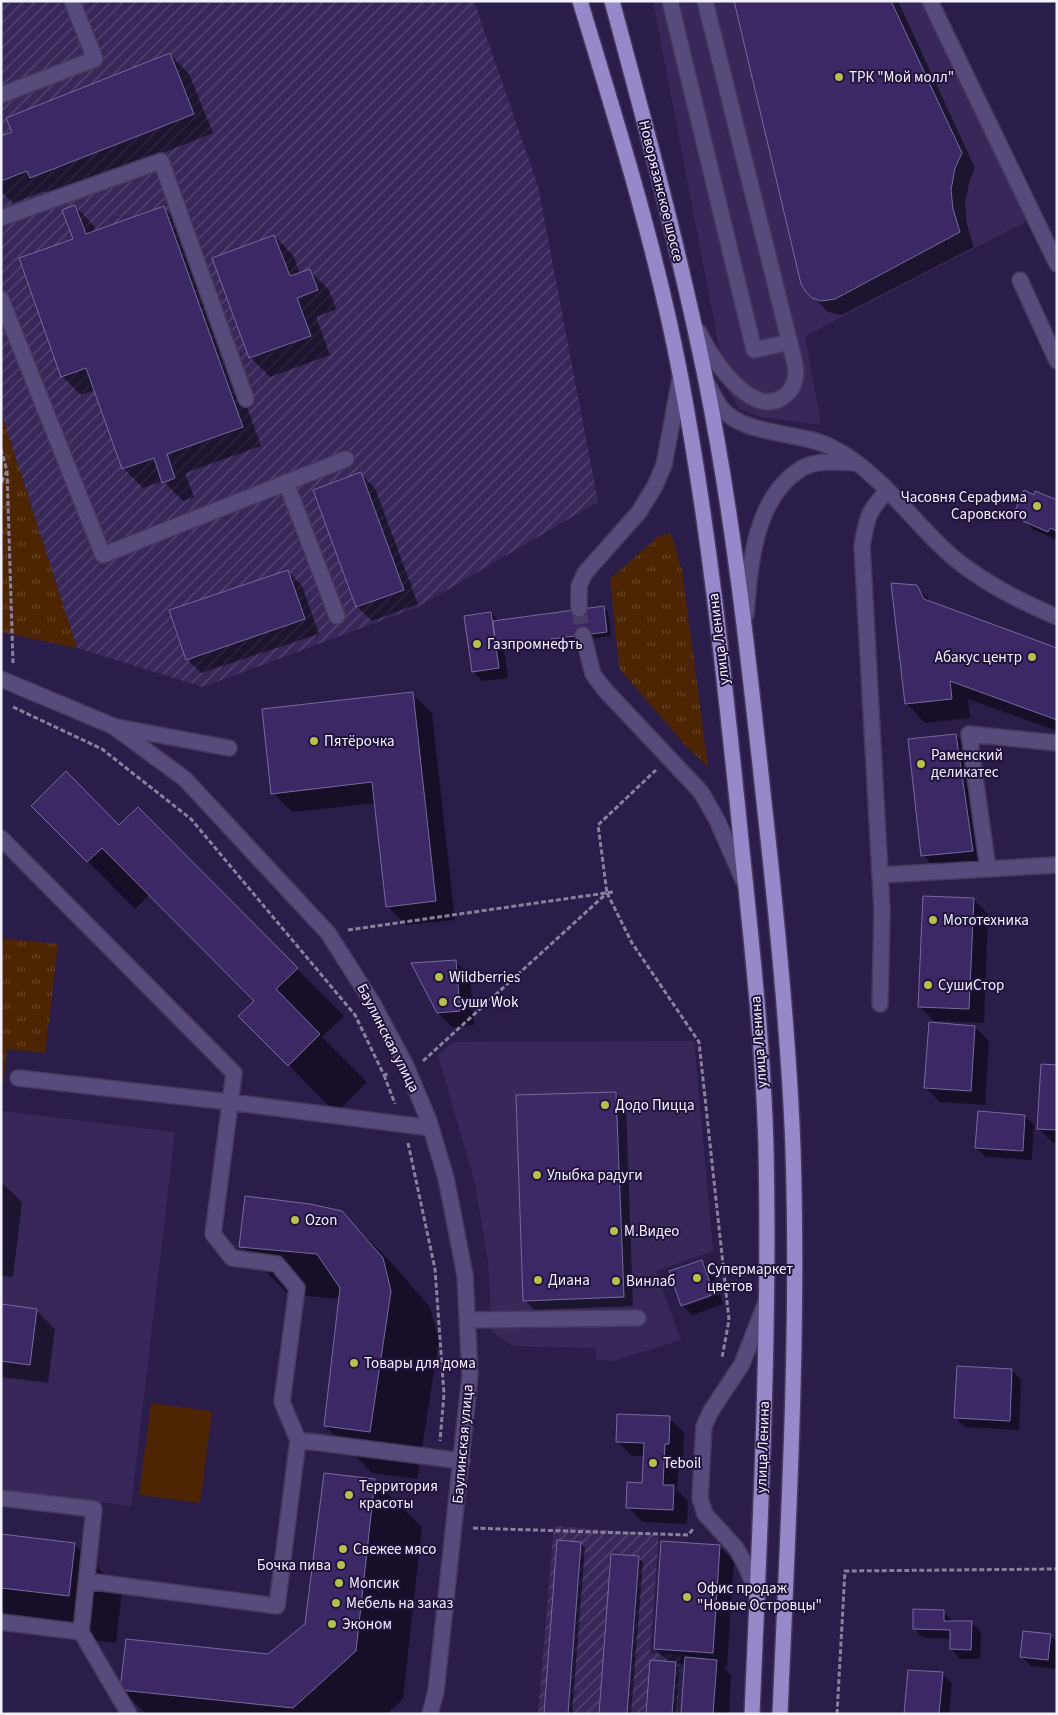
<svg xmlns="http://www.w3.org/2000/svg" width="1058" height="1715" font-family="'Source Sans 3',sans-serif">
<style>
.built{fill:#38285a}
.industrial{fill:url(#industrial-furrows)}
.grass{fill:url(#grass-tufts)}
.pitch{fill:#4e2502}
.shadow{fill:#0007}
.building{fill:#3b2864;stroke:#776a9e}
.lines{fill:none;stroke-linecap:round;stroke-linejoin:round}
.minor-tunnel{stroke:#493d65;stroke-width:15;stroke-dasharray:15 8;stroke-linecap:butt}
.minor-casing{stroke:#45385c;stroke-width:18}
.major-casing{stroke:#45385c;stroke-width:18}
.path{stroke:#89819e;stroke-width:3;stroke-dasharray:5 2.5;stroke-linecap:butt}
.minor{stroke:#574b7c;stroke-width:15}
.major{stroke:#9788c9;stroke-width:15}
.poi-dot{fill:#b5c249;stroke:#21123e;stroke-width:2}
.labels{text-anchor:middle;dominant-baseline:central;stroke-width:4;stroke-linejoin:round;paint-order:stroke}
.poi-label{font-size:15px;fill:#f3f1fd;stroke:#21123e;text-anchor:start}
.street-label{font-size:15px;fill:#f3f1fd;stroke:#21123e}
</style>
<defs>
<pattern id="industrial-furrows" width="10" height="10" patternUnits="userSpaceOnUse" patternTransform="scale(1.25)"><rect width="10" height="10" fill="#38285a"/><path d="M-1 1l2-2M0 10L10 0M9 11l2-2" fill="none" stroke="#554873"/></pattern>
<pattern id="grass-tufts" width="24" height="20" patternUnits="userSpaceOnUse" patternTransform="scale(1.25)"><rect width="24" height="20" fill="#4e2502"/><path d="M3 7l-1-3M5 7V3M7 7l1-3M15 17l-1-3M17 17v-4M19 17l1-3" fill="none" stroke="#684528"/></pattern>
</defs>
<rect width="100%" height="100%" fill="#2b1d4a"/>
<path class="built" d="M653 1H922L1029 220 805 336 821 425 761 417 740 409 727 389Z
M694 1041 713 1251 656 1271 681 1340 614 1361 596 1359V1348L513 1346 492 1332 488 1261 475 1183 438 1055 453 1042Z
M1 1111 175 1132 131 1506 1 1490Z"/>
<path class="industrial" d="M1 1H474L538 186 598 502 418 607 203 687 77 648 1 412Z
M554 1526 659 1534 650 1653 681 1655 677 1714H538Z"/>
<path class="grass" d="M1 412 77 648 1 632Z
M671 533 682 571 708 767 685 745 619 668 610 579 659 536Z
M1 938 58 944 45 1053 7 1049 1 1101Z"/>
<path class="pitch" d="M151 1403 212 1411 200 1503 139 1495Z"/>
<path class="shadow" d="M735 1H898L975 168 969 183 965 205 967 225 974 247 842 315 828 312 813 297Z
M170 54 189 74 213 133 51 197 44 191 13 203 1 191V137Z
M75 206 94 226 96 232 164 208 183 227 261 446 185 473 194 497 183 501 163 481 143 488 124 469 95 390 81 395 62 376 74 239Z
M274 236 293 255 300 274 310 271 329 290 336 309 316 317 330 355 270 377 251 358 214 258Z
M361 474 375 488 418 604 372 621 357 607 314 491Z
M1035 496 1057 501V540L1034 530 1016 512Z
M288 571 302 586 319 634 201 673 187 659Z
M916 587 934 604 1057 650V731L968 699 970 718 925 723 906 703Z
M603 607 608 612 611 636 504 650 508 678 483 681 473 672 491 613 499 621Z
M412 694 432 713 455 920 406 925 387 906 376 803 292 812 273 793Z
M956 735 971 749 986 865 937 870 923 855Z
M33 806 120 827 138 808 344 1016 322 1037 367 1082 336 1113 240 1016 256 1001 150 894 135 909Z
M974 900 988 914 984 1023 934 1021 920 1007Z
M455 961 470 975 474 1025 452 1027 438 1013Z
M975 1027 989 1041 985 1105 940 1102 925 1087Z
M1057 1066V1143H1053L1038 1128Z
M616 1093 626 1103 633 1306 534 1310 525 1300Z
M1025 1116 1034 1125 1032 1160 986 1157 976 1148Z
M1 1182 22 1202 13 1277 1 1276Z
M341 1212 389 1260 430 1307 439 1340 417 1479 372 1473 325 1426 340 1299 288 1294 241 1246Z
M702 1261 712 1271 719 1291 686 1303V1306L720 1294 723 1304 692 1315 682 1305Z
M1 1305 36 1310 55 1329 48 1383 1 1377Z
M1012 1370 1021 1380 1019 1430 965 1427 956 1418Z
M669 1418 684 1432 683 1458H679L677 1490 688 1501 687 1524 642 1522 628 1507 643 1484 644 1456H632L617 1441Z
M374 1480 422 1527 403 1699 387 1714H146L122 1690 269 1655 306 1624Z
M1 1535 74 1544 122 1592 116 1643 1 1629Z
M580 1543 585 1548 572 1714H545Z
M719 1546 734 1561 727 1667H723L731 1675 729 1714H682L686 1665 675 1664 680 1668 676 1714H647L670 1663 655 1649Z
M638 1557 643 1562 631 1714H600Z
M943 1611 953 1622 972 1623 981 1632 980 1659H960L951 1649V1639L923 1638 914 1628Z
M1051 1636 1057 1642V1669L1031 1666 1021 1656Z
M942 1674 952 1683 949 1714H905Z"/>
<path class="building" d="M734 1H891L962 153 955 168 951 190 953 209 960 232 835 299 821 301 812 298 806 292 801 284Z
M170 53 194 114 30 178 27 171 1 181V136L12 132 6 118Z
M75 205 86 234 164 206 243 427 167 454 175 478 162 483 154 458 122 469 86 368 61 377 19 258 73 239 62 210Z
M274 235 290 276 310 269 318 290 297 298 311 336 249 358 212 258Z
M361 472 404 590 356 607 313 490Z
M1024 490 1034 495 1035 491 1057 500V531L1050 528 1048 532 1023 521 1024 517 1014 513Z
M288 570 305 619 186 660 169 610Z
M891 583 917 585 924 599 1057 648V720L950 681 952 699 905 704Z
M604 606 607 632 496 646 493 621Z
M491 612 499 668 472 672 464 616Z
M413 692 436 901 386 907 372 782 271 794 262 709Z
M956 734 973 851 921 856 908 739Z
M66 771 119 825 138 807 298 968 276 989 320 1034 288 1066 238 1016 254 1001 102 848 87 862 31 806Z
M923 896 974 898 969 1009 918 1007Z
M456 960 460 1011 437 1013 411 963Z
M929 1022 975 1026 971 1091 924 1088Z
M1041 1064 1057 1065V1130L1037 1129Z
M616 1092 624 1297 523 1301 516 1095Z
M978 1111 1025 1115 1023 1151 975 1148Z
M245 1196 310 1204 342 1211 383 1258 391 1291 370 1432 324 1426 340 1288 317 1254 239 1247Z
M702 1260 714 1294 681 1306 669 1271Z
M1 1304 37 1309 30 1365 1 1361Z
M957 1366 1012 1369 1010 1421 954 1418Z
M617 1414 670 1416 669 1444H665L663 1485H674L673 1510 626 1508 627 1482 642 1483 644 1443 616 1442Z
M324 1473 375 1479 356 1651 293 1708 120 1690 126 1639 268 1654 305 1624Z
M1 1534 75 1543 69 1596 1 1588Z
M557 1540 581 1542 568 1714H544Z
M661 1541 720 1545 713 1653 654 1649Z
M611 1554 639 1556 627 1714H599Z
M913 1609 944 1610V1621H972L971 1650 950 1649V1630L913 1629Z
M1023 1631 1051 1634 1048 1660 1020 1657Z
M685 1657 717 1660 713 1714H681Z
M650 1660 676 1662 672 1714H646Z
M908 1670 943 1672 939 1714H904Z"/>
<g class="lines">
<path class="minor-tunnel" d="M579 609 583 635"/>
<defs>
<path id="minor" d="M670 1 754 350 790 342
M930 1 1057 264
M1 95 95 59 72 1
M1 218 161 161 246 399
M1020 280 1057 361
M1 299 103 555 346 459
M699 332C710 357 755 426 788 393 796 384 797 375 795 364L705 1
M708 385C712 392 716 401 721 408 744 436 799 431 831 447 882 472 912 523 955 559 986 584 1020 601 1057 617
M286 482 337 616
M579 609V586L585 573 639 512 655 486 664 465 680 379
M746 614C750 566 754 500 799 470 815 459 838 462 856 463
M583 635 593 674 604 689 701 792 717 820 743 880
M1 679 113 726 185 779 328 933 372 1002 406 1066 429 1121 446 1178 465 1275 470 1375 436 1691 430 1714
M117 727 229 748
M1 838 234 1073 213 1234 232 1258 277 1264 297 1288 282 1402 298 1440
M988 869 969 734 1057 743
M880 875 1057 865
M880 1004 882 910 862 546C867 519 867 511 888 491
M18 1078 230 1102 431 1128
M467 1320 638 1318
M1 1498 94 1509 81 1632
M87 1581 277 1606 298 1440 462 1461
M757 1593 746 1566 736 1548 705 1514 700 1498 704 1426 711 1411 742 1364 766 1302
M1 1622 81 1632 129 1714"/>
<path id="major" d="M580 1C618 126 657 251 681 379 708 522 723 666 738 810 749 922 763 1036 766 1148 770 1337 760 1526 752 1714
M612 1C646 127 680 253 706 381 735 526 750 673 766 820 778 929 789 1039 793 1149 799 1337 788 1526 780 1714"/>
</defs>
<use href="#minor" class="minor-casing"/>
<use href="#major" class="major-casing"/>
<path class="path" d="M1 449 7 471 1 483
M7 471 13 663
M13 707 102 749 191 819 355 1015 384 1075 389 1074
M613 892 607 893 598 825 656 770
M607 893 632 943 699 1042 729 1320 722 1358
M348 930 606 893
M423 1061 607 893
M384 1075 395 1104
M408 1143 435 1269 444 1394 440 1441
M473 1528 688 1535 694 1528
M837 1714 845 1571 1057 1569"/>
<use href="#minor" class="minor"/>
<use href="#major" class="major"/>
</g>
<g class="poi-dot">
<circle cx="839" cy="77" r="5"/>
<circle cx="1037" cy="506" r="5"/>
<circle cx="477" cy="644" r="5"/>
<circle cx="1032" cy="657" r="5"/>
<circle cx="314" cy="741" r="5"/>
<circle cx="921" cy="764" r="5"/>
<circle cx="933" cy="920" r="5"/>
<circle cx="439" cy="977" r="5"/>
<circle cx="928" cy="985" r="5"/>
<circle cx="443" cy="1002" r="5"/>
<circle cx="605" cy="1105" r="5"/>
<circle cx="537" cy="1175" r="5"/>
<circle cx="295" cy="1220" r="5"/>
<circle cx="614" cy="1231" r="5"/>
<circle cx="697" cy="1278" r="5"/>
<circle cx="538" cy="1280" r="5"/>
<circle cx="616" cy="1281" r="5"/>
<circle cx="354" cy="1363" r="5"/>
<circle cx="653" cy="1463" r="5"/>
<circle cx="349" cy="1495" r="5"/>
<circle cx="343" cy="1549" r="5"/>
<circle cx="341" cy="1565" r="5"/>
<circle cx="339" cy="1583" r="5"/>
<circle cx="687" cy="1597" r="5"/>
<circle cx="336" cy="1603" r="5"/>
<circle cx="332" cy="1624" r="5"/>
</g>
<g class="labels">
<g class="poi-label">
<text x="849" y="77">ТРК "Мой молл"</text>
<text x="1027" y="497" text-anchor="end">Часовня Серафима<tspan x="1027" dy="17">Саровского</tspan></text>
<text x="487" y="644">Газпромнефть</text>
<text x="1022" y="657" text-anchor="end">Абакус центр</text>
<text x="324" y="741">Пятёрочка</text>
<text x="931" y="755">Раменский<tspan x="931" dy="17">деликатес</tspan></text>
<text x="943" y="920">Мототехника</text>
<text x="449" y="977">Wildberries</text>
<text x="938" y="985">СушиСтор</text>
<text x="453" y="1002">Суши Wok</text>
<text x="615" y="1105">Додо Пицца</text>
<text x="547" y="1175">Улыбка радуги</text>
<text x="305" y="1220">Ozon</text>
<text x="624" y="1231">М.Видео</text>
<text x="707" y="1269">Супермаркет<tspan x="707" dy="17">цветов</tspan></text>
<text x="548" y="1280">Диана</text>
<text x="626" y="1281">Винлаб</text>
<text x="364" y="1363">Товары для дома</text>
<text x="663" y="1463">Teboil</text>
<text x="359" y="1486">Территория<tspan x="359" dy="17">красоты</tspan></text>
<text x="353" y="1549">Свежее мясо</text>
<text x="331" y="1565" text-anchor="end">Бочка пива</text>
<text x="349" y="1583">Мопсик</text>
<text x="697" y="1588">Офис продаж<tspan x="697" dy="17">"Новые Островцы"</tspan></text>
<text x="346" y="1603">Мебель на заказ</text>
<text x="342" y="1624">Эконом</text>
</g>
<g class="street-label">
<text transform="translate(661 191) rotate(76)">Новорязанское шоссе</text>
<text transform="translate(719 639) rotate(-97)">улица Ленина</text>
<text transform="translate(388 1038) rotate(63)">Баулинская улица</text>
<text transform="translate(759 1042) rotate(-94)">улица Ленина</text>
<text transform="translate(463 1444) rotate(-85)">Баулинская улица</text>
<text transform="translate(763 1447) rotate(-88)">улица Ленина</text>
</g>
</g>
<rect width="1058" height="1715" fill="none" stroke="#f3f1fd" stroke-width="5"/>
</svg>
